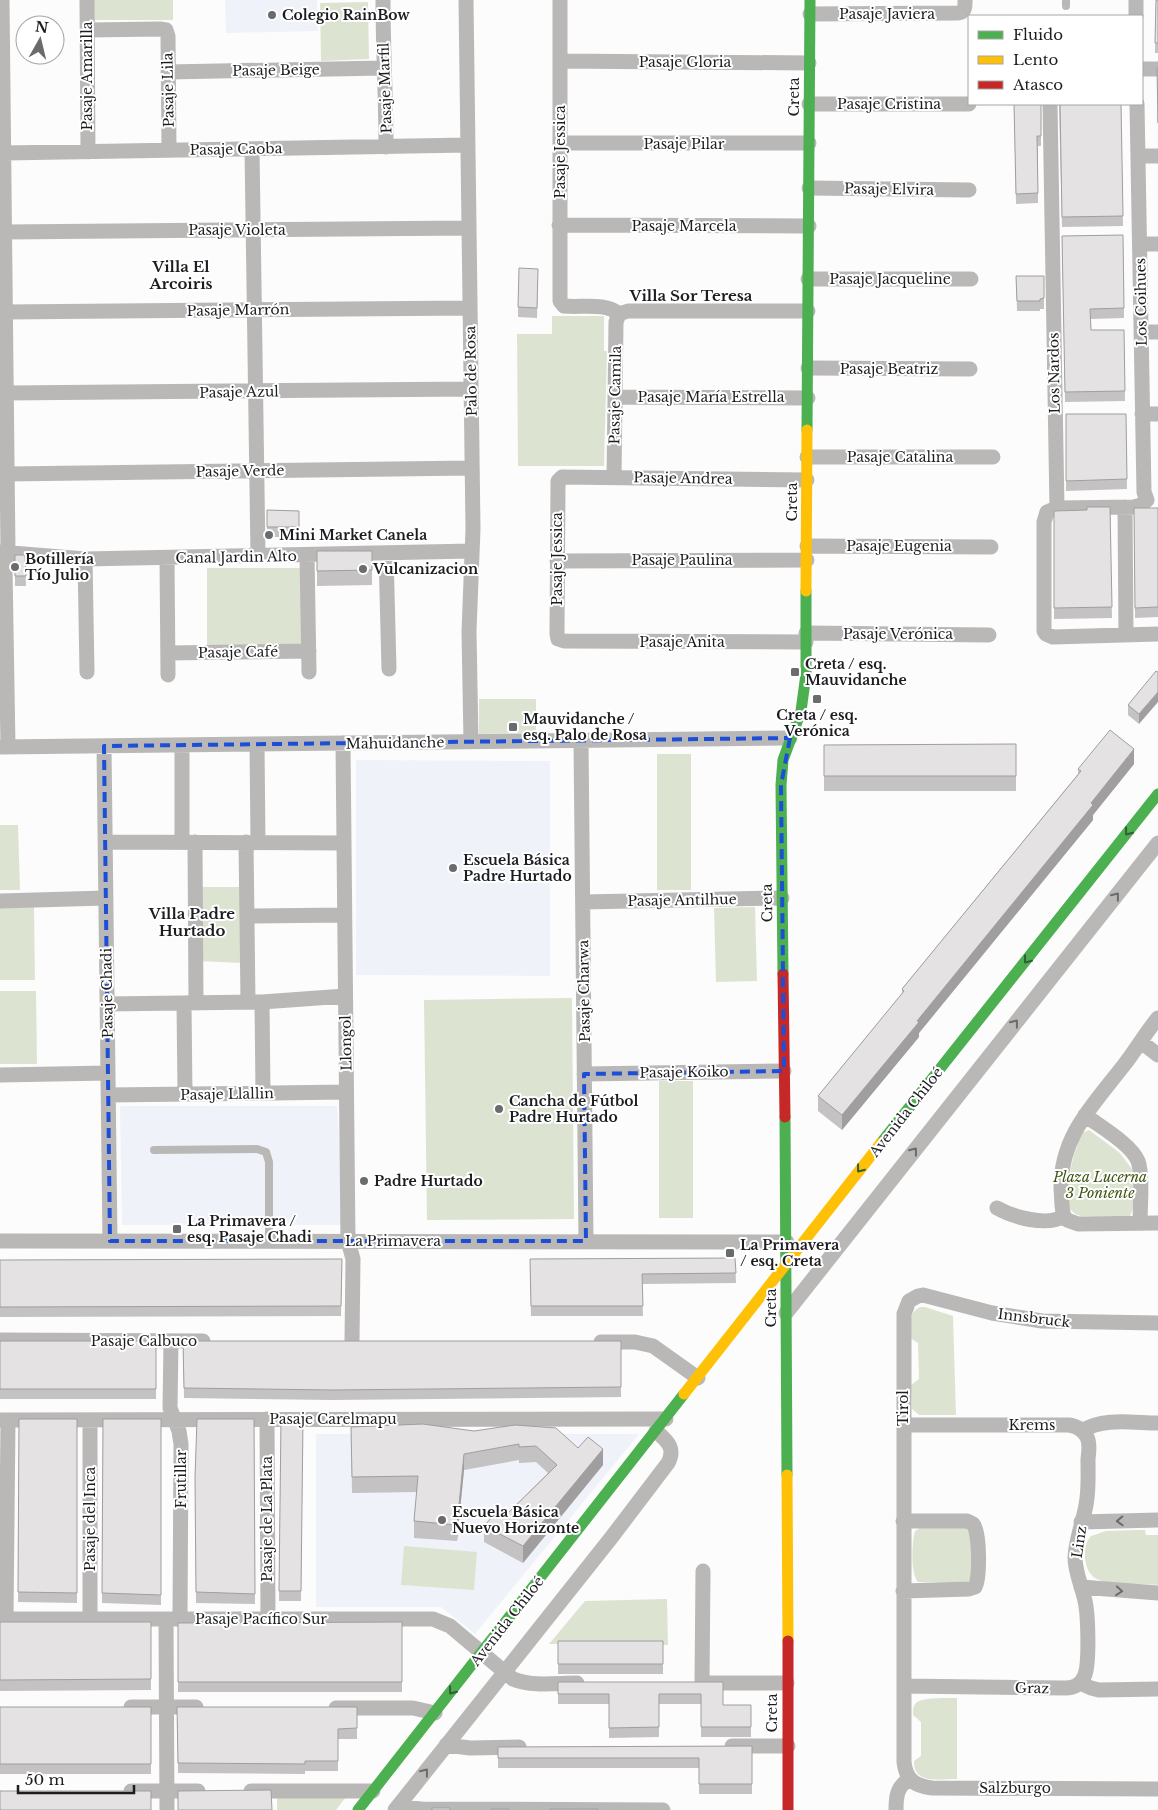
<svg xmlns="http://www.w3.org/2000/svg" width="1158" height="1810" font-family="'Libre Baskerville',serif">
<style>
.built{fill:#f0f2f9}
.green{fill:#dce4d1}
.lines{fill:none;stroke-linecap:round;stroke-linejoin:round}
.lane{stroke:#bab8b7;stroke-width:8}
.street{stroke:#bab8b7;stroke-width:15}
.fast{stroke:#4caf50;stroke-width:11}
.slow{stroke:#ffc107;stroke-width:11}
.jam{stroke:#c62828;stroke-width:11}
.wall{fill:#c4c2c2}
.shaded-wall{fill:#a09e9e}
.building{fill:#e4e2e2;stroke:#a09e9e}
.oneway{stroke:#325f36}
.oneway2{stroke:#6b6a6c}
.marked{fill:none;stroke:#1d4ed8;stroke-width:4;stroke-dasharray:10 6;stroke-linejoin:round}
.poi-dot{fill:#6a6b6d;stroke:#fff;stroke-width:2}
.labels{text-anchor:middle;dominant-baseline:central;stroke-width:4;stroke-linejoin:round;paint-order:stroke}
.street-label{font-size:14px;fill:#1c1d20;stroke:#fff}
.poi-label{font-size:14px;font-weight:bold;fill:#1c1d20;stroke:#fff;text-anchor:start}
.park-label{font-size:14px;font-style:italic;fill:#3d5410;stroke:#fff}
.neighbourhood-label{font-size:15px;font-weight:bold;fill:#1c1d20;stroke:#fff}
</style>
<rect width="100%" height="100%" fill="#fcfcfc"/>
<path class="built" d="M225 0H317L318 31 226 33Z
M356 760 550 761V976L356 975Z
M120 1106H337L344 1225H122Z
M316 1434H639L475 1634 441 1607H316Z"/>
<path class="green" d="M89 0H173V20H89Z
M368 2 369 59 321 61 320 3Z
M552 316H604V351H607L604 466H518L517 334H552Z
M207 568H301L303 646 212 647V645H207Z
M479 699H536V733L479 734Z
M657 754H691V890H657Z
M0 825H18L20 890H0Z
M199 887H245L242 963 198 961Z
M34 907 35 980H0V908Z
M755 907 757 981 716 982 714 908Z
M0 991H36L37 1064H0Z
M572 998 574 1219 427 1220 424 1000Z
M659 1081H693V1218H659Z
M1089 1130 1120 1153 1132 1169 1134 1206 1130 1216H1081L1075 1214 1069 1208C1066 1183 1072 1156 1082 1133Z
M920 1307H925L953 1316 956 1415H919L912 1409 911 1385 919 1379 918 1343 910 1338C911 1325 907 1314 920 1307Z
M920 1528H966L972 1535 971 1579 966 1583 918 1582C910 1573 912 1542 915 1531Z
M1135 1530H1145L1146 1535H1158V1585C1143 1584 1111 1585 1099 1580 1089 1576 1086 1567 1085 1558 1085 1549 1085 1543 1091 1536L1106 1531Z
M404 1546 477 1552 474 1590 401 1585Z
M667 1599 668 1645 549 1644 585 1601Z
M957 1698V1779C941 1779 913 1785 914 1761L921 1756V1722L913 1715C913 1711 913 1706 916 1703 921 1697 949 1698 957 1698Z
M277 1796 346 1797 336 1810H277Z"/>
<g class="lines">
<path class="lane" d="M1066 6V0
M154 1150 257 1149 266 1152 269 1162V1241"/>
<path class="street" d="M2 0 8 553 5 568 8 747
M87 0 88 152
M383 0C383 49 386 98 386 147
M466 0 473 529 469 631 471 742
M560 0V301L564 306C581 308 605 302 619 314
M1136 0V16
M810 14 958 13C966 12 965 6 965 0
M87 30 160 29 166 30 168 36 169 150
M560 61 809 63
M1142 69H1158
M168 72 384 68
M809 104H969
M1050 104 1057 508
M1137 104 1144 492 1147 500
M560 143H809
M252 149 258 556
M4 153 468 145
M1138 156H1158
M809 188 969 190
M559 225 809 226
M5 232 469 228
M1140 244H1158
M808 279H971
M5 312 470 308
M619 314 628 311H808
M1141 332H1158
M808 368 970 369
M6 393 471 389
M615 397 808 398
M1142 414H1158
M807 457H993
M7 474 472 468
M614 478 616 322 619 314
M1147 500 1141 505 1134 507 1057 508 1047 512 1044 522V631L1046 634 1053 637 1158 634
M1125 507 1126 635
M807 546 991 547
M0 552 85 559 472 551
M386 553 389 669
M307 555 309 672
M167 558 168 675
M85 559 87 672
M557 561 807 560
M806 633 989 635
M806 642 564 641 558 639 557 634 558 484V481L562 477 807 480
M168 653 309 651
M581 740 586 1241
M343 743 348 1241 353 1259 352 1341
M257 744 258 843
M182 745V842
M104 746 110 1241
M0 747 790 738
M105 842 344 843
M195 842 196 1003
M246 842 248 1002
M0 901 106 898
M583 902 782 898
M247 916 344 915
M262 1002 263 1093
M184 1003 185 1094
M107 1004 262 1002 345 996
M1141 1042 1158 1055
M584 1074 784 1071
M0 1075 108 1073
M108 1095 346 1092
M1085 1115C1099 1126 1131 1144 1138 1161 1143 1175 1140 1207 1140 1223
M997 1208C1013 1217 1047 1227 1064 1216
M1064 1216C1061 1207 1062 1198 1061 1189 1060 1136 1094 1104 1124 1065 1136 1050 1146 1032 1158 1018
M1064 1216 1067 1220 1078 1224 1158 1223
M0 1241 787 1242
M786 1313 1158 843
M1158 1323 1042 1321 992 1313 923 1295 918 1296 909 1301 904 1314V1762C906 1780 915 1786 932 1788L1158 1789
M0 1340 203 1341
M171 1341 170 1408 179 1431 181 1444 180 1619
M601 1342H635L653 1346 698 1378
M267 1419 268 1619
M0 1420 666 1419
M903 1425H1069C1076 1426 1083 1429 1087 1437 1090 1443 1089 1452 1088 1459 1088 1474 1089 1490 1086 1505 1083 1522 1076 1539 1075 1557 1075 1573 1082 1586 1085 1601 1088 1614 1090 1666 1084 1677 1081 1684 1074 1688 1066 1688L904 1686
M1082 1431C1103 1417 1134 1423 1158 1423
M903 1521H967L973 1524C980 1532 980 1578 975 1587L969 1589 903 1591
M1081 1522 1158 1520
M1081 1587 1158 1593
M0 1619H433L450 1626 513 1679C532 1687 557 1683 577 1683
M6 1619 8 1420
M90 1619V1420
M166 1619 167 1810
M702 1683H787
M702 1683 703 1571
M1080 1683 1091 1688 1099 1690 1158 1689
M131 1707H196
M336 1708H413L435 1713
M446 1745 470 1748 519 1747
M732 1746H788
M131 1791H198
M251 1791H373
M398 1807 422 1809 663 1810
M395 1810 611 1538 668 1463C676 1448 667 1441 656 1431
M896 1810C896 1796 897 1787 909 1779"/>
<path class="fast" d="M807 430 810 0
M783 974 781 785 783 760 801 711 806 674V591
M785 1117 787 1475
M881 1143 1158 794
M358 1810 684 1394"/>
<path class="slow" d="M806 591 807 430
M684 1394 881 1143
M787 1475 788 1641"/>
<path class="jam" d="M783 974 785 1117
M788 1641V1810"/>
</g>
<path class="wall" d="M1156 0H1158V53H1155Z
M1014 104H1041V146H1038V203L1016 204Z
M1059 104H1121L1123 226 1062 227Z
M1123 235 1124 318 1091 319V330H1124L1125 401 1065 402 1062 236Z
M1016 276H1044V309H1040V311H1017Z
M538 279 537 318 518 317V307Z
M1066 414H1126L1127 489 1066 491Z
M1110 507 1112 618 1054 619V511L1087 510Z
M1134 508H1158V617L1135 618Z
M267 510 299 511V537H267Z
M317 551H372V585L317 586Z
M15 555H25L26 586H15Z
M1158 672 1139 724 1128 715V705Z
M1016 744V791H824V745Z
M1134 764 1093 815V820L919 1033V1037L842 1130 818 1111V1096L902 994V989L1078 774V769Z
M735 1258 736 1283 642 1284 643 1316H531L530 1259Z
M342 1259 341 1316 0 1317V1260Z
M0 1341H156V1399H0Z
M183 1341H621V1397L333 1400 184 1398Z
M19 1419H77V1603L18 1602Z
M103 1419H161V1605L102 1603Z
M254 1419 255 1604 196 1603 195 1477Z
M281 1419H303L301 1601H279Z
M351 1427 578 1448 603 1465 523 1563 484 1542V1526L507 1514 548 1473 536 1462 519 1463V1460L464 1470 457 1541 414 1538V1521L417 1492 352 1493Z
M0 1622H151V1690L0 1691Z
M402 1622V1692H178V1623Z
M558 1641H663V1674H558Z
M558 1682H723V1705H751V1737H701V1704H659V1737L609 1738V1704H558Z
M0 1707H151V1774H0Z
M357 1707V1739H338V1771H305V1774L178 1773 177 1717Z
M752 1746V1794H699V1768H498V1747Z"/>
<path class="shaded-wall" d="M1158 692V702L1139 724V714Z
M1134 749V764L1093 815V820L919 1033V1037L842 1130V1115L917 1021Z
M603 1449V1465L523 1563V1546Z
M464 1454V1470L457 1541V1525Z"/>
<path class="building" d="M1156 0H1158V43H1155Z
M1157 68H1158V123Z
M1014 104H1041V136H1037L1038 193 1016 194Z
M1060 104H1121L1123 216 1062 217Z
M1123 235 1124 308 1090 309 1091 330H1124L1125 391 1065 392 1062 236Z
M519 268 538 269 537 308 518 307Z
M1016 276H1044V298L1040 299V301H1017Z
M1066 414H1126L1127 479 1066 481Z
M1087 507H1110L1112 607 1054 608V511L1087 510Z
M1134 508H1158V607L1135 608Z
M267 510 299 511V527H267Z
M317 551H372V570L317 571Z
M15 555H25L26 576H15Z
M1156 671 1158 672V692L1139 714 1128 705Z
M1110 730 1134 749 1091 803 1093 805 917 1021 919 1022 842 1115 818 1096 904 991 902 989 1081 771 1078 769Z
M1016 744V776H824V745Z
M735 1258 736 1273 642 1274 643 1306H531L530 1259Z
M342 1259 341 1306 0 1307V1260Z
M0 1341H156V1389H0Z
M183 1341H621V1387L333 1390 184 1388Z
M19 1419H77V1593L18 1592Z
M103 1419H161V1595L102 1593Z
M197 1419H254L255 1594 196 1592 195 1477Z
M281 1419H303L301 1591H279Z
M423 1424 474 1431 515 1425 556 1428 578 1448 588 1437 603 1449 523 1546 484 1526 498 1510 507 1514 557 1465 536 1446 519 1447V1444L464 1454 457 1525 414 1521 418 1476 352 1477 351 1427Z
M0 1622H151V1679L0 1680Z
M402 1622V1682H178V1623Z
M558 1641H663V1664H558Z
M558 1682H723V1705H751V1727H701V1694H659V1727L609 1728V1694H558Z
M0 1707H151V1764H0Z
M177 1707H357V1728L338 1729V1761H305V1764L178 1763Z
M752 1746V1784H699V1758H498V1747Z
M271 1790 272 1810H178V1791Z
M0 1791H151V1810H0Z
M432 1808H450V1810H432Z
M491 1809H509V1810H491Z
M550 1809H598V1810H550Z"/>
<defs><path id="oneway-chevron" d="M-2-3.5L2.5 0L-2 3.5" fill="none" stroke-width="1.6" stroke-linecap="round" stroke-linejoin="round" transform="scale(1.25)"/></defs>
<g class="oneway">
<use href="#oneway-chevron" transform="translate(1128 832) rotate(128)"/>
<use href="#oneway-chevron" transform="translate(1027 960) rotate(128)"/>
<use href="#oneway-chevron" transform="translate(860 1169) rotate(128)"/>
<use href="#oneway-chevron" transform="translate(452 1691) rotate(128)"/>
</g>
<g class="oneway2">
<use href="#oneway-chevron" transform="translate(1116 896) rotate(-52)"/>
<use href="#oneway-chevron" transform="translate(1015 1023) rotate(-52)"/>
<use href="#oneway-chevron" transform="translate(914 1151) rotate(-52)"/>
<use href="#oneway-chevron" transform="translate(1120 1521) rotate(178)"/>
<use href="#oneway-chevron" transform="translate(1119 1591) rotate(5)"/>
<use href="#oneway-chevron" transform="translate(425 1772) rotate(-52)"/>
</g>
<path class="marked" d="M790 738 781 785 784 1071 584 1074 586 1241H110L104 746Z"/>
<g class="poi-dot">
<circle cx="272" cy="15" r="5"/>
<circle cx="269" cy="535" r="5"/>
<circle cx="15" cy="567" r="5"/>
<circle cx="363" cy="569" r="5"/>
<rect x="790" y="667" width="10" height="10" rx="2.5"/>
<rect x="812" y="694" width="10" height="10" rx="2.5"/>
<rect x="508" y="722" width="10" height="10" rx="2.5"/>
<circle cx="453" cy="868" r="5"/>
<circle cx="499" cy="1109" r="5"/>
<circle cx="364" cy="1181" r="5"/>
<rect x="172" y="1224" width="10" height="10" rx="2.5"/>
<rect x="725" y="1248" width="10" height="10" rx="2.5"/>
<circle cx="442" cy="1520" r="5"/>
</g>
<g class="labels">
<g class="street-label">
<text x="887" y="14">Pasaje Javiera</text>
<text x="685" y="62">Pasaje Gloria</text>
<text transform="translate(276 70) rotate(-1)">Pasaje Beige</text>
<text transform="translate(87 76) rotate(-90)">Pasaje Amarilla</text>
<text transform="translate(385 88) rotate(-92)">Pasaje Marfil</text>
<text transform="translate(168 90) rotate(-91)">Pasaje Lila</text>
<text transform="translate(794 97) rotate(-90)">Creta</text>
<text x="889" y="104">Pasaje Cristina</text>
<text x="684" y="144">Pasaje Pilar</text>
<text transform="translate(236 149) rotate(-1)">Pasaje Caoba</text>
<text transform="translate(560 152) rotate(-90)">Pasaje Jessica</text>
<text transform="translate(889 189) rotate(1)">Pasaje Elvira</text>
<text x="684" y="226">Pasaje Marcela</text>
<text x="237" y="230">Pasaje Violeta</text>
<text x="890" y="279">Pasaje Jacqueline</text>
<text transform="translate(1141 302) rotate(-91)">Los Coihues</text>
<text transform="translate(238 310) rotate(-1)">Pasaje Marrón</text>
<text x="889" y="369">Pasaje Beatriz</text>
<text transform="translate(471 371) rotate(-91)">Palo de Rosa</text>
<text transform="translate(1054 373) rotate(-91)">Los Nardos</text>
<text transform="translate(239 392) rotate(-1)">Pasaje Azul</text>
<text transform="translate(615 395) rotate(-89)">Pasaje Camila</text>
<text x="711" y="397">Pasaje María Estrella</text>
<text x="900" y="457">Pasaje Catalina</text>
<text transform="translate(240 471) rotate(-1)">Pasaje Verde</text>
<text transform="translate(683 478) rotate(1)">Pasaje Andrea</text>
<text transform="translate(792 502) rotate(-90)">Creta</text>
<text x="899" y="546">Pasaje Eugenia</text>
<text transform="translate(236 557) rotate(-1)">Canal Jardin Alto</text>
<text transform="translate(557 559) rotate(-90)">Pasaje Jessica</text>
<text x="682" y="560">Pasaje Paulina</text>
<text x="898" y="634">Pasaje Verónica</text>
<text x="682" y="642">Pasaje Anita</text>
<text transform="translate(238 652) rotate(-1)">Pasaje Café</text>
<text transform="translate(395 743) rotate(-1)">Mahuidanche</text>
<text transform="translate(682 900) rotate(-1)">Pasaje Antilhue</text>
<text transform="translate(767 903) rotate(-91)">Creta</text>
<text transform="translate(584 991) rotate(-91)">Pasaje Charwa</text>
<text transform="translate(107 993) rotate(-91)">Pasaje Chadi</text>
<text transform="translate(346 1043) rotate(-91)">Llongol</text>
<text transform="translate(684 1072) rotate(-1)">Pasaje Koiko</text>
<text transform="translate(227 1094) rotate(-1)">Pasaje Llallin</text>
<text transform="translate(906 1112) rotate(-52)">Avenida Chiloé</text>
<text x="393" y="1241">La Primavera</text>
<text transform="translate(771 1308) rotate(-90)">Creta</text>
<text transform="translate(1034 1318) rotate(7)">Innsbruck</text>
<text x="144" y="1341">Pasaje Calbuco</text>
<text transform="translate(903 1408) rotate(-90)">Tirol</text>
<text x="333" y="1419">Pasaje Carelmapu</text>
<text x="1032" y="1425">Krems</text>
<text transform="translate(181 1479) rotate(-90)">Frutillar</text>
<text transform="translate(90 1519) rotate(-90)">Pasaje del Inca</text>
<text transform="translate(267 1519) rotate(-90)">Pasaje de La Plata</text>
<text transform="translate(1079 1542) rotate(-81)">Linz</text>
<text x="261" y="1619">Pasaje Pacífico Sur</text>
<text transform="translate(507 1621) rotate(-52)">Avenida Chiloé</text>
<text transform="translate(1032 1688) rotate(1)">Graz</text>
<text transform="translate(772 1713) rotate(-90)">Creta</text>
<text x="1015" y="1788">Salzburgo</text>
</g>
<g class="poi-label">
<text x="282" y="15">Colegio RainBow</text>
<text x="279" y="535">Mini Market Canela</text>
<text x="25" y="559">Botillería<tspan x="25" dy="16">Tío Julio</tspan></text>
<text x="373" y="569">Vulcanizacion</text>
<text x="805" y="664">Creta / esq.<tspan x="805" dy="16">Mauvidanche</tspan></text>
<text x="817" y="715" text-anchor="middle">Creta / esq.<tspan x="817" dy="16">Verónica</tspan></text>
<text x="523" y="719">Mauvidanche /<tspan x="523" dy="16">esq. Palo de Rosa</tspan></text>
<text x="463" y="860">Escuela Básica<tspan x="463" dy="16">Padre Hurtado</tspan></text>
<text x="509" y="1101">Cancha de Fútbol<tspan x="509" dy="16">Padre Hurtado</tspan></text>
<text x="374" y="1181">Padre Hurtado</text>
<text x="187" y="1221">La Primavera /<tspan x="187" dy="16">esq. Pasaje Chadi</tspan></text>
<text x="740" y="1245">La Primavera<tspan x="740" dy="16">/ esq. Creta</tspan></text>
<text x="452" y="1512">Escuela Básica<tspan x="452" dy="16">Nuevo Horizonte</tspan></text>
</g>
<g class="park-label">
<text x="1100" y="1177">Plaza Lucerna<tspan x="1100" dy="16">3 Poniente</tspan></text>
</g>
<g class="neighbourhood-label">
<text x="181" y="266">Villa El<tspan x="181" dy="17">Arcoiris</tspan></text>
<text x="691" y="295">Villa Sor Teresa</text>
<text x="192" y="913">Villa Padre<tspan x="192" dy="17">Hurtado</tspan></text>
</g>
</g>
<rect x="968" y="15" width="175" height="90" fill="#ffffff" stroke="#a4a5a6"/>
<rect x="978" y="31" width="25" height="8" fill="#4caf50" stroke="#a4a5a6"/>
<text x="1013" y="40" font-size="15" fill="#1c1d20">Fluido</text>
<rect x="978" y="56" width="25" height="8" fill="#ffc107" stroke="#a4a5a6"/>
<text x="1013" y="65" font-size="15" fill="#1c1d20">Lento</text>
<rect x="978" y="81" width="25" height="8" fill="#c62828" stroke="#a4a5a6"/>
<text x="1013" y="90" font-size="15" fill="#1c1d20">Atasco</text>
<g transform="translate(40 40) rotate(8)"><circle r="24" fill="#ffffff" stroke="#a4a5a6"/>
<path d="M0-4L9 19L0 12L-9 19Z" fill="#6a6b6d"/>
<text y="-8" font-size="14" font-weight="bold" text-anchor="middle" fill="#1c1d20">N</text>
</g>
<path d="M18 1785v8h116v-8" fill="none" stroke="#1c1d20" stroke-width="2.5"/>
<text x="25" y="1785" font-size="15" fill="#1c1d20" stroke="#ffffff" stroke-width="4" paint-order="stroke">50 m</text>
</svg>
